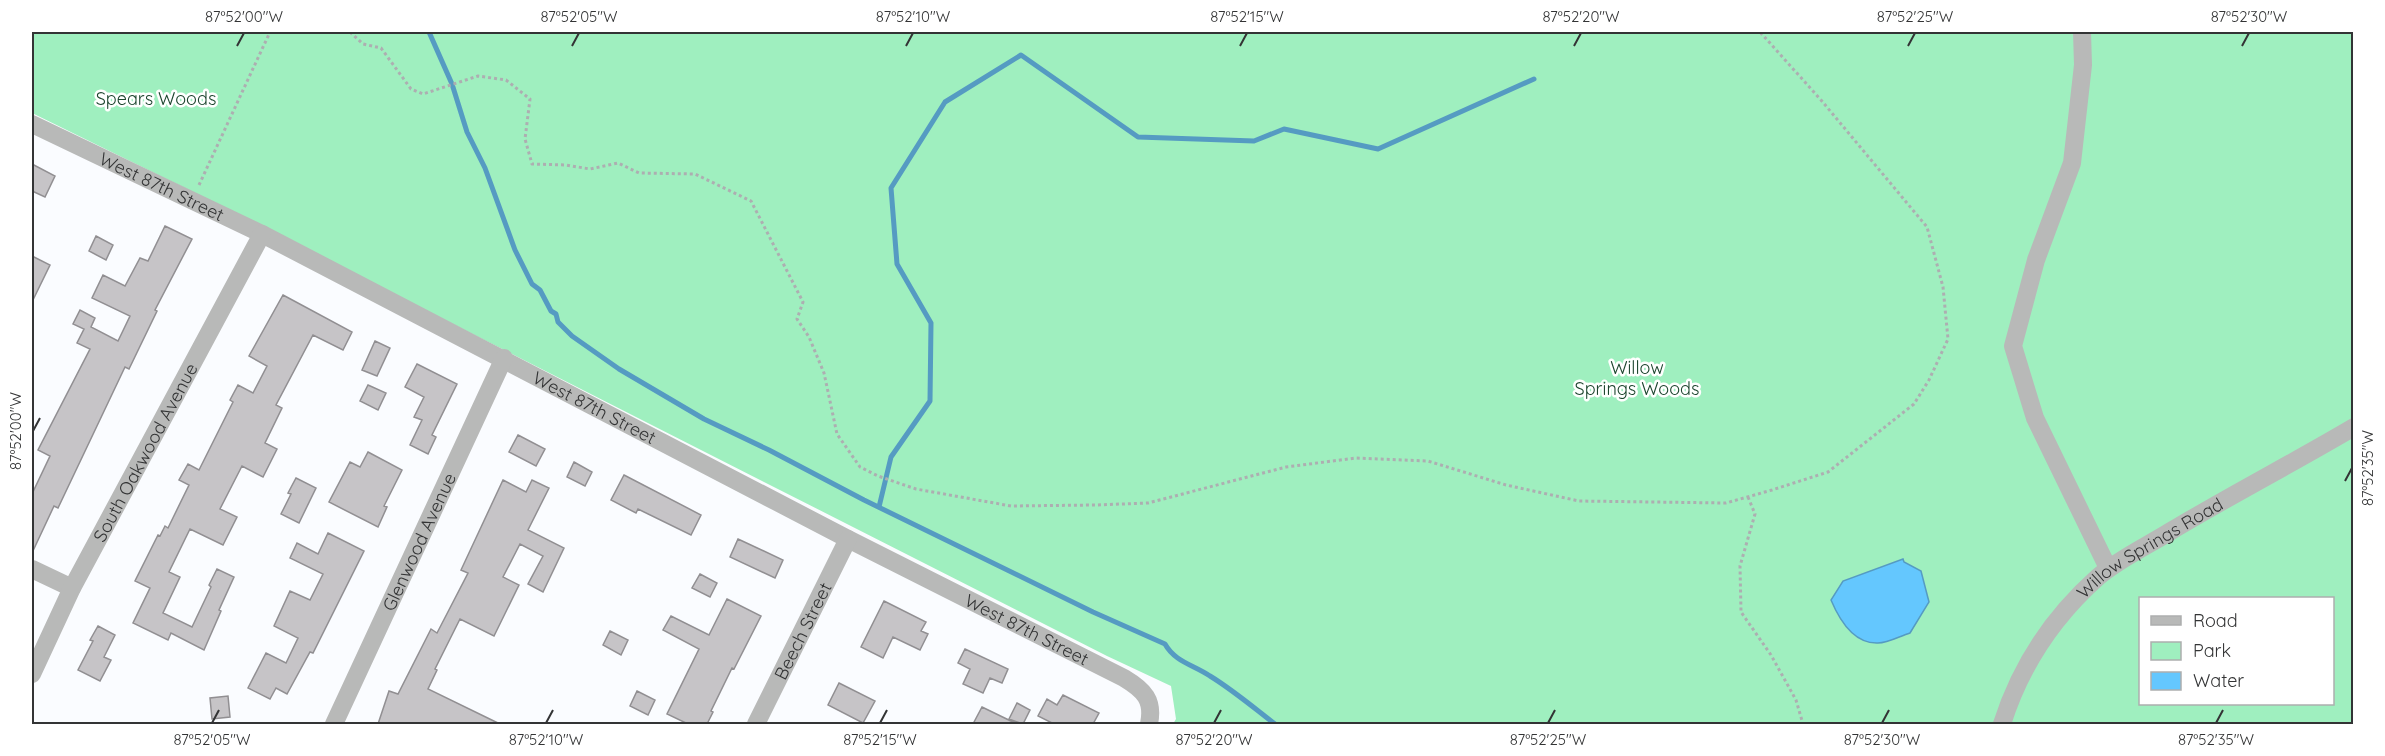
<svg xmlns="http://www.w3.org/2000/svg" width="2385" height="756" font-family="Quicksand,sans-serif">
<style>
.green{fill:#9fefbf;fill-rule:evenodd}
.water{fill:#64c7fe;stroke:#559bc2;stroke-width:1.5}
.lines{fill:none;stroke-linecap:round;stroke-linejoin:round}
.stream{stroke:#559bc2;stroke-width:5}
.building{fill:#c6c4c7;stroke:#918f92;stroke-width:1.5}
.path{stroke:#adaeb1;stroke-width:3;stroke-dasharray:3 3;stroke-linecap:butt}
.minor{stroke:#b8b9b8;stroke-width:18}
.ticks{fill:none;stroke:#333435;stroke-width:2}
.labels{text-anchor:middle;dominant-baseline:central;stroke-width:5;stroke-linejoin:round;paint-order:stroke}
.park-label{font-size:18px;fill:#1b442d;stroke:#fff}
.street-label{font-size:18px;fill:#333435;stroke:#fff}
.neatline{fill:none;stroke:#333435;stroke-width:2}
.ticks-label{font-size:15px;text-anchor:middle;fill:#333435}
</style>
<rect width="100%" height="100%" fill="#fafcff"/>
<path class="green" d="M32 32H2353V724H1173L1176 719 1171 686 1107 656 187 189 32 113ZM2140 598H2332V704H2140Z"/>
<path class="water" d="M1903 559 1904 562 1921 571 1929 602 1910 633C1900 636 1888 643 1878 643 1854 644 1839 619 1831 600L1843 581Z"/>
<g class="lines">
<path class="stream" d="M429 32 452 84 467 132 485 168 515 250 532 284 540 290 551 311 556 314 558 322 572 336 619 369 704 419 769 450 864 500 1093 612 1165 644C1175 662 1194 665 1210 676 1233 690 1254 708 1275 724
M879 507 891 457 930 401 931 323 897 264 891 188 945 102 1021 55 1138 137 1254 141 1284 129 1378 149 1534 79"/>
</g>
<path class="building" d="M32 164 55 176 45 197 32 191Z
M165 226 192 239 155 310 157 311 129 369 125 367 58 508 54 506 32 553V494L50 456 38 450 90 349 77 343 84 329 73 324 80 310 95 318 91 327 118 341 130 316 92 298 103 275 125 286 140 258 148 261Z
M96 236 113 245 106 260 89 251Z
M32 256 50 265 32 302Z
M283 295 352 332 343 350 313 335 276 405 282 408 265 443 277 449 263 477 242 466 220 509 237 517 223 545 190 529 169 572 180 577 163 613 192 627 211 587 209 585 217 569 234 577 219 610 221 611 204 650 171 633 168 640 133 623 150 588 135 581 158 535 160 536 165 526 168 528 189 485 179 480 188 464 199 470 233 402 230 400 238 385 253 393 267 366 249 356Z
M375 341 390 348 377 376 362 370Z
M417 364 457 384 432 435 436 437 428 454 410 445 422 420 414 417 424 397 405 387Z
M368 385 386 393 378 410 360 401Z
M518 435 545 449 536 466 509 452Z
M368 452 402 470 384 506 387 507 378 527 329 502 350 462 360 467Z
M574 462 592 472 585 486 567 477Z
M624 475 701 515 691 535 638 509 636 513 611 500Z
M296 478 316 488 299 523 281 514 291 494 288 493Z
M503 480 526 492 532 480 549 488 528 530 564 548 543 592 528 584 543 556 520 544 503 577 519 585 494 636 460 619 435 669 437 670 428 689 500 724H378L389 691 398 694 431 629 437 633 468 573 461 570Z
M328 533 364 551 313 653 310 652 287 694 276 688 270 699 248 688 266 653 286 663 298 638 274 626 290 591 310 600 323 574 290 558 297 543 318 554Z
M738 539 783 560 775 578 730 557Z
M700 574 717 583 710 597 692 588Z
M727 599 761 616 734 669 732 668 711 711 713 712 707 724H688L667 714 699 649 663 630 671 616 709 635Z
M884 601 926 622 921 631 928 634 920 650 893 637 883 658 861 647Z
M98 626 115 635 104 657 111 660 100 681 78 670 93 641 90 640Z
M610 631 628 640 621 655 603 645Z
M965 649 1008 669 1002 683 990 678 983 693 963 684 970 669 958 663Z
M839 683 875 701 863 723 828 705Z
M637 691 655 700 648 715 630 706Z
M1063 695 1099 713 1093 724H1054L1038 716 1047 699 1057 705Z
M228 696 230 717 212 719 210 698Z
M1017 703 1030 710 1023 724 1009 719Z
M982 707 1017 724H973Z"/>
<g class="lines">
<path class="path" d="M350 32 363 44 381 48 411 89 423 94 478 76 506 80 530 99 525 139 532 164 566 165 590 169 618 163 639 173 695 174 751 201 803 302 797 319 809 337 824 373 837 434 860 467 878 476 916 489 1011 506 1096 505 1148 503 1286 467 1356 458 1428 461 1506 485 1579 501 1726 503 1772 490 1828 472 1914 404 1929 380 1948 339 1943 287 1927 227 1821 100 1760 32
M199 185 270 32
M1748 497 1755 514 1740 566 1741 612 1771 655 1796 700 1803 724"/>
<g class="minor">
<path d="M2082 32 2083 65 2072 163 2036 260 2013 346 2035 418 2108 568"/>
<path id="s1" d="M32 124 262 234 848 539 1124 678C1144 690 1154 700 1149 724"/>
<path d="M32 569 72 588"/>
<path id="s2" d="M32 674 72 588 262 234"/>
<path id="s3" d="M334 724 504 358"/>
<path id="s4" d="M756 724 848 539"/>
<path id="s5" d="M2002 724C2020 667 2053 617 2098 577 2119 559 2147 546 2171 531 2231 495 2293 463 2354 427"/>
</g>
</g>
<path class="ticks" d="M237 46 244 33M572 46 579 33M906 46 913 33M1240 46 1247 33M1574 46 1581 33M1908 46 1915 33M2242 46 2249 33M33 431 40 418M2345 481 2352 468M212 723 219 710M546 723 553 710M880 723 887 710M1214 723 1221 710M1548 723 1555 710M1882 723 1889 710M2216 723 2223 710"/>
<g class="labels">
<g class="park-label">
<text x="156" y="98">Spears Woods</text>
<text x="1637" y="367">Willow<tspan x="1637" dy="21">Springs Woods</tspan></text>
</g>
<g class="street-label">
<text stroke="none"><textPath href="#s1" startOffset="144">West 87th Street</textPath></text>
<text stroke="none"><textPath href="#s1" startOffset="630">West 87th Street</textPath></text>
<text stroke="none"><textPath href="#s2" startOffset="249">South Oakwood Avenue</textPath></text>
<text stroke="none"><textPath href="#s3" startOffset="201">Glenwood Avenue</textPath></text>
<text stroke="none"><textPath href="#s5" startOffset="237">Willow Springs Road</textPath></text>
<text stroke="none"><textPath href="#s1" startOffset="1116">West 87th Street</textPath></text>
<text stroke="none"><textPath href="#s4" startOffset="104">Beech Street</textPath></text>
</g>
</g>
<rect width="2385" height="756" fill="none" stroke="#ffffff" stroke-width="66"/>
<rect x="2139" y="597" width="195" height="108" fill="#ffffff" stroke="#adaeae" stroke-width="1.5"/>
<rect x="2151" y="616" width="30" height="9" fill="#b8b9b8" stroke="#adaeae" stroke-width="1.5"/>
<text x="2193" y="627" font-size="18" fill="#333435">Road</text>
<rect x="2151" y="642" width="30" height="18" fill="#9fefbf" stroke="#adaeae" stroke-width="1.5"/>
<text x="2193" y="657" font-size="18" fill="#333435">Park</text>
<rect x="2151" y="672" width="30" height="18" fill="#64c7fe" stroke="#adaeae" stroke-width="1.5"/>
<text x="2193" y="687" font-size="18" fill="#333435">Water</text>
<rect x="33" y="33" width="2319" height="690" class="neatline"/>
<g class="ticks-label">
<text x="244" y="22">87°52'00"W</text>
<text x="579" y="22">87°52'05"W</text>
<text x="913" y="22">87°52'10"W</text>
<text x="1247" y="22">87°52'15"W</text>
<text x="1581" y="22">87°52'20"W</text>
<text x="1915" y="22">87°52'25"W</text>
<text x="2249" y="22">87°52'30"W</text>
<text transform="translate(16 431) rotate(-90)" y="5">87°52'00"W</text>
<text transform="translate(2368 468) rotate(-90)" y="5">87°52'35"W</text>
<text x="212" y="745">87°52'05"W</text>
<text x="546" y="745">87°52'10"W</text>
<text x="880" y="745">87°52'15"W</text>
<text x="1214" y="745">87°52'20"W</text>
<text x="1548" y="745">87°52'25"W</text>
<text x="1882" y="745">87°52'30"W</text>
<text x="2216" y="745">87°52'35"W</text>
</g>
</svg>
